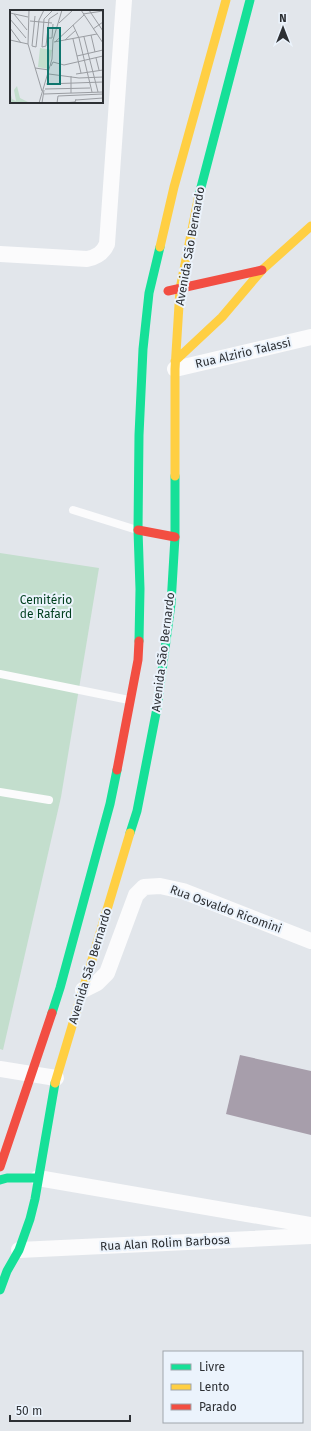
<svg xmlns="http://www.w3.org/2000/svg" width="311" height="1431" font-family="'Fira Sans',sans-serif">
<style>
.green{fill:#c3decd}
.building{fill:#a79eab}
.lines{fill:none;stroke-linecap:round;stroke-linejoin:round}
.lane{stroke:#fbfbfc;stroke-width:8}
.street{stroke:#fbfbfc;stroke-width:16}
.fast{stroke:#16e098;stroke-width:9}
.slow{stroke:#ffcf43;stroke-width:9}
.jam{stroke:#f24e42;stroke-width:9}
.labels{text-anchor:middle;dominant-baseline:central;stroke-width:4;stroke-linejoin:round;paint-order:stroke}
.street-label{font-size:12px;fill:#2d3034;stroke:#ebf3fc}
.park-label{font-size:12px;fill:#013f1e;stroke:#ebf3fc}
.inset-road{fill:none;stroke:#9a9da2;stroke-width:1}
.view{fill:#0f766e;fill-opacity:0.15;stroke:#0f766e;stroke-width:2}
.inset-edge{fill:none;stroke:#2d3034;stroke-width:2}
</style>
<rect width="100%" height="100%" fill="#e2e6eb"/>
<path class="green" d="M0 553 99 568 61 797 3 1050 0 1049Z"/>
<path class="building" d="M240 1055 311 1071V1135L226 1114Z"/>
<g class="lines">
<path class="lane" d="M73 510 137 530
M0 674 129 700
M0 792 49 800"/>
<path class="street" d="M0 254 87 259C97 257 103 253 107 244L124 0
M175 369 311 337
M83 990 97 983 107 973 136 895 144 887 160 886 183 891 311 941
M0 1069 56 1078
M38 1178 311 1225
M19 1250 311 1236"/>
<path class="fast" d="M199 195 250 0
M139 641 140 589 138 530 139 435 143 349 149 293 160 247
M130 833 137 811 157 708 171 604 175 537V476
M52 1013 60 988 110 804 117 770
M0 1180 7 1178H38
M0 1290 7 1271 19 1250 30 1219 35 1199 55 1083"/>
<path class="slow" d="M160 247 174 187 226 0
M175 361 222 317 262 270 311 226
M175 476V369L180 289 199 195
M55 1083 130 833"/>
<path class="jam" d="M168 291 262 270
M138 530 175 537
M117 770 138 660 139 641
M0 1167 52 1013"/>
</g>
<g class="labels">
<g class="street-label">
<text transform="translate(190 246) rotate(-80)">Avenida São Bernardo</text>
<text transform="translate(243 353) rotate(-13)">Rua Alzirio Talassi</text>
<text transform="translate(163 652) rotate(-83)">Avenida São Bernardo</text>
<text transform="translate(226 909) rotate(20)">Rua Osvaldo Ricomini</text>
<text transform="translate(90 966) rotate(-73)">Avenida São Bernardo</text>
<text transform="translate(165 1243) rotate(-3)">Rua Alan Rolim Barbosa</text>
</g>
<g class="park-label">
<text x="46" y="600">Cemitério<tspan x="46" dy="14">de Rafard</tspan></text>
</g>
</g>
<g transform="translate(10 10)">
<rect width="93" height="93" fill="#e2e6eb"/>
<path d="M30 38 42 40 38 59 28 57ZM7 76 10 88 20 93H0L2 85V89L6 91 4 80Z" fill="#c3decd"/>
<path class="inset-road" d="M19 0 18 34 32 81M43 0 34 9 32 37 36 36 39 9 48 3M71 0 87 24M79 0 93 21M0 3 18 7M4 4 17 20M73 4 93 1M25 6 22 36 26 37 29 10 34 0M0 9 16 28M20 11 42 13M49 13 63 0M63 15 69 28 82 82M0 18 11 33M83 19 93 12M81 25 85 42M74 27 88 82M37 28H42L43 14M63 29 71 63M0 30 18 34M55 30 66 20M44 32 87 24 93 33M45 32 74 5M67 46 93 40M86 48 89 60M41 56 43 52 54 55 93 46M25 58 39 60M39 64 69 68 93 67M66 64 93 60M61 66V83M36 74 93 72M35 79 80 78M34 84 93 82M66 90 93 88M29 93 42 49 43 30 52 0M32 93 34 80M47 93 48 86 93 84M53 93 65 92 66 89"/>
<path class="view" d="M38 18H50V74H38Z"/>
<rect width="93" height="93" class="inset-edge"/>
</g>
<rect x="163" y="1351" width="140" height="72" fill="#ebf3fc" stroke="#9fa5ac"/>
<rect x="171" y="1364" width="20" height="6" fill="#16e098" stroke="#9fa5ac"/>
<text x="199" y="1371" font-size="12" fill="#2d3034">Livre</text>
<rect x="171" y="1384" width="20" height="6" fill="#ffcf43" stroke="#9fa5ac"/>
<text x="199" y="1391" font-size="12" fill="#2d3034">Lento</text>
<rect x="171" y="1404" width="20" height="6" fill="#f24e42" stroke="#9fa5ac"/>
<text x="199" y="1411" font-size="12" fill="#2d3034">Parado</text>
<g transform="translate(283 28)" stroke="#ebf3fc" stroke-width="3" paint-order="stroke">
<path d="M0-3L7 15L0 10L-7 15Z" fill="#2d3034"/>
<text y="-6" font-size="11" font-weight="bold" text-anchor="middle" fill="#2d3034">N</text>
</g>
<path d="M10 1415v6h120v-6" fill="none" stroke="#2d3034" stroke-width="2"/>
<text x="16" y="1415" font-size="12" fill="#2d3034" stroke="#ebf3fc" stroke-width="3" paint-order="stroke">50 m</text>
</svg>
